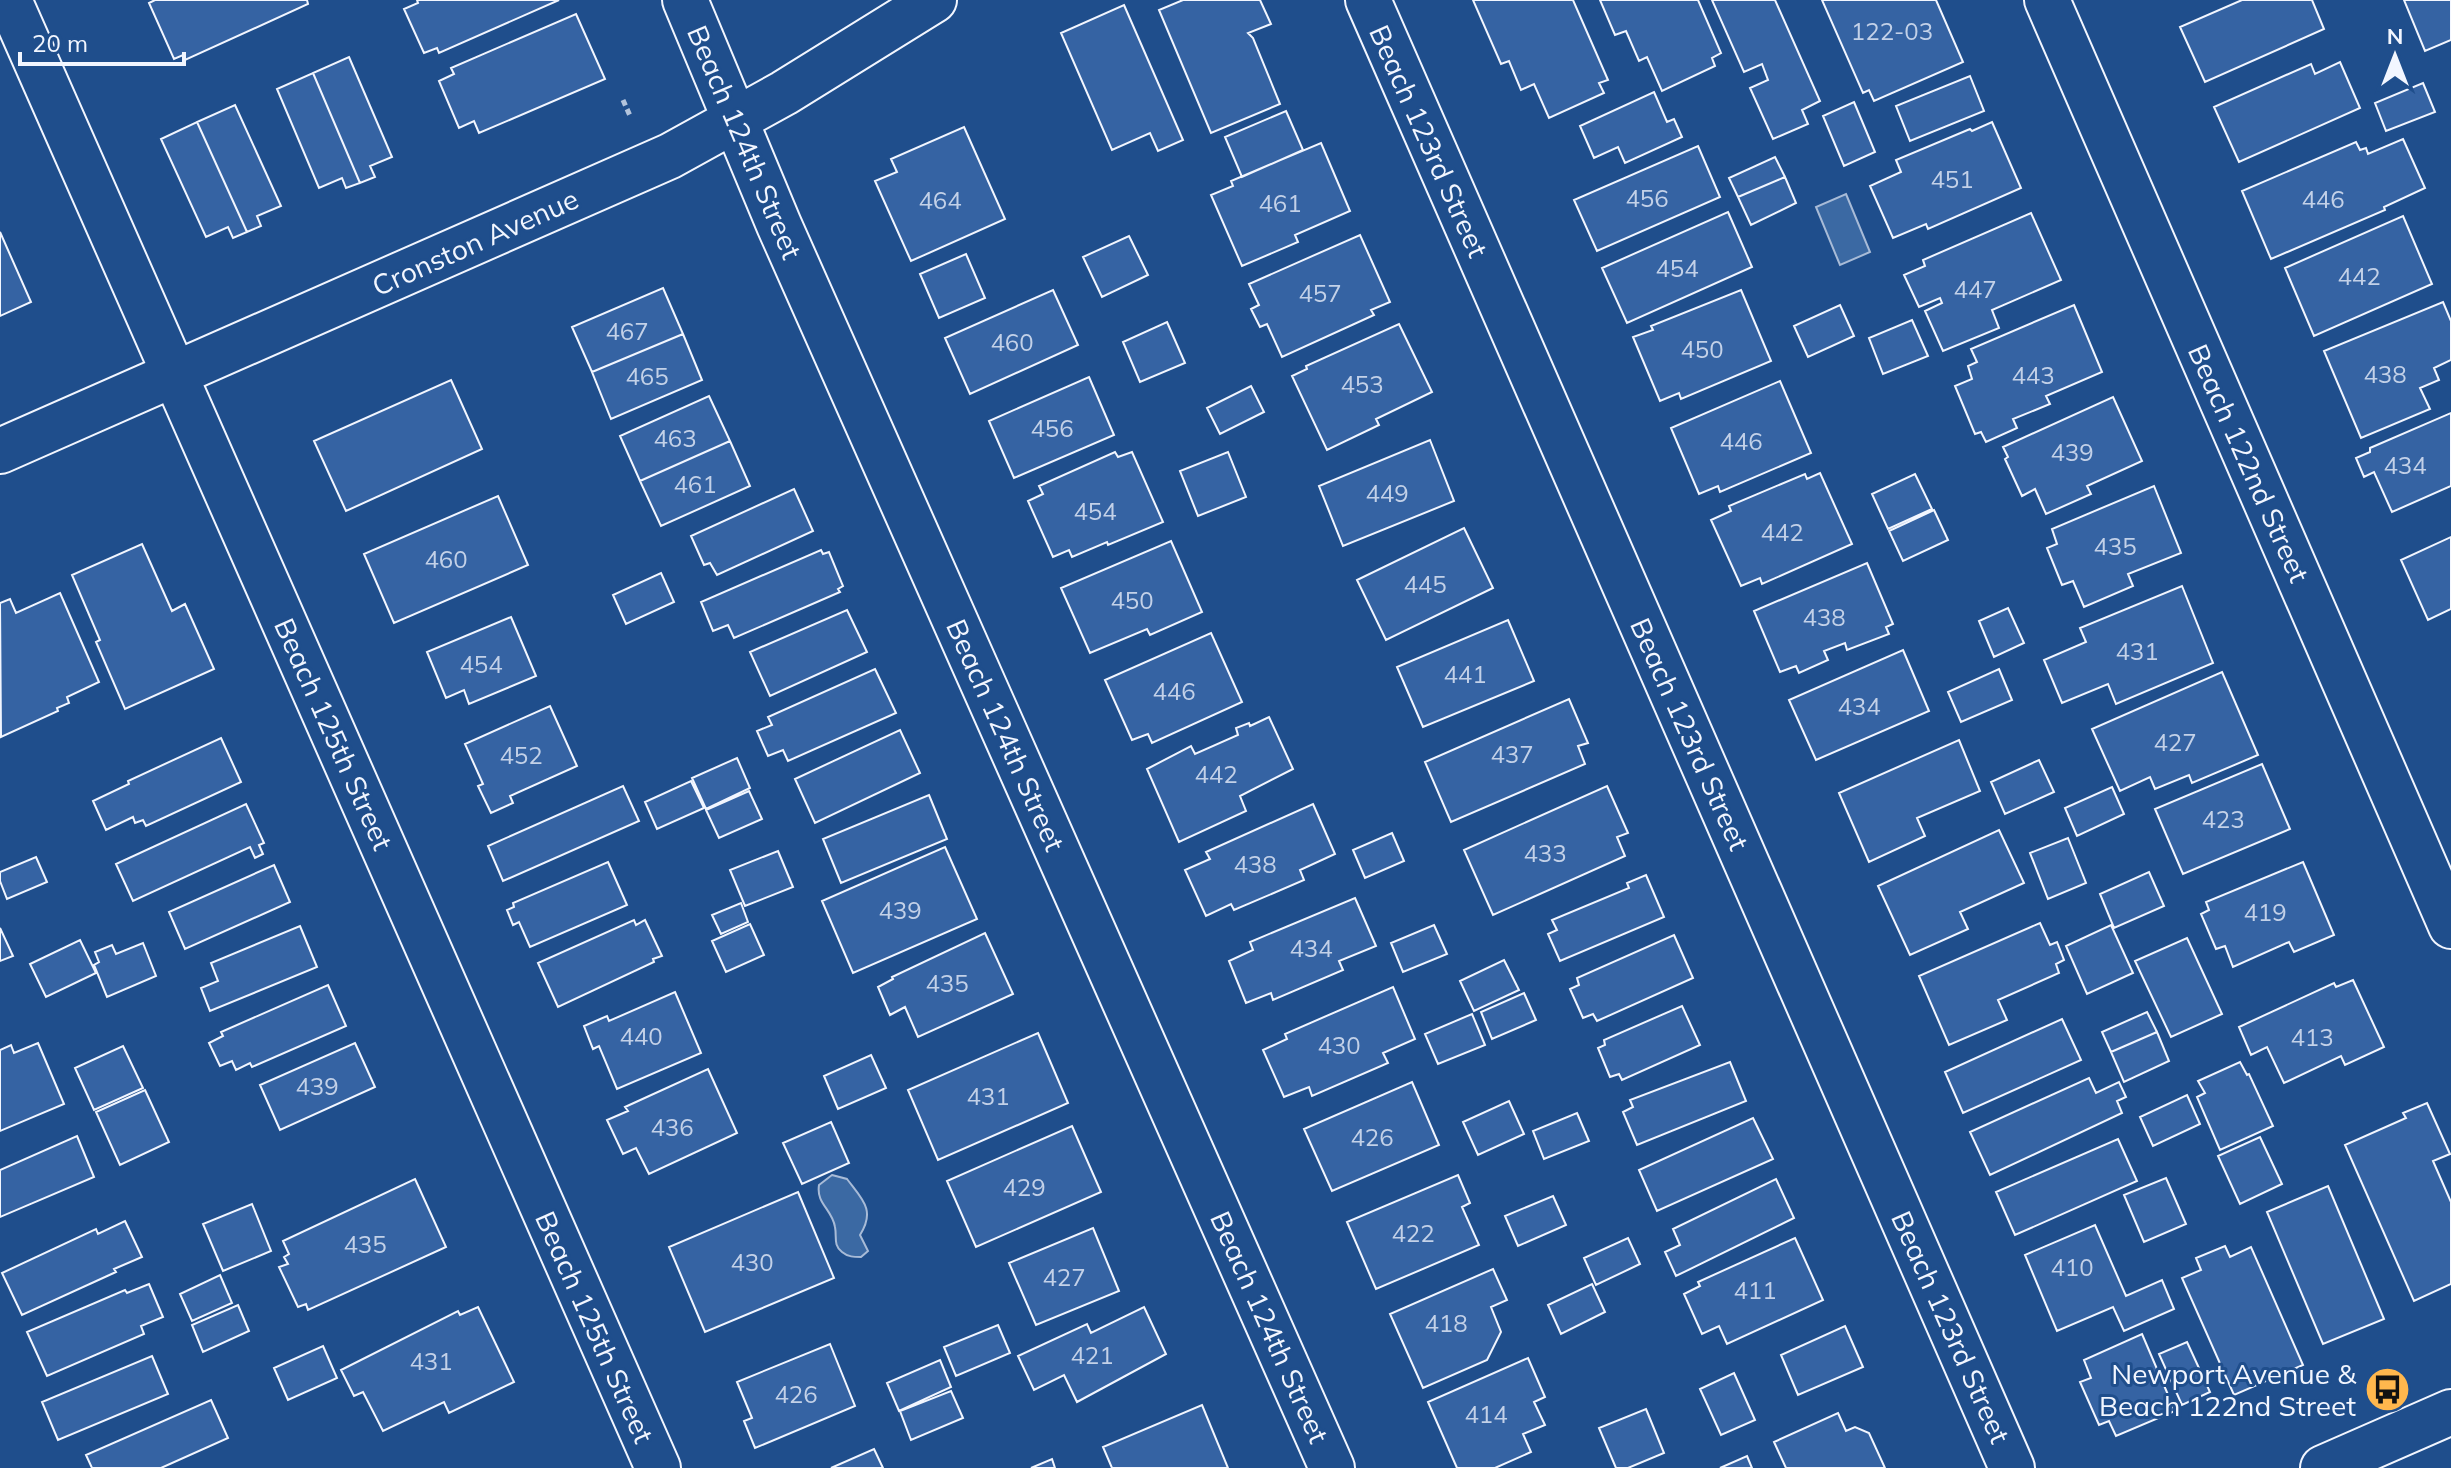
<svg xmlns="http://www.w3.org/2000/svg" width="2451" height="1468" font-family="Mulish,sans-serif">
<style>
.water{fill:#3b69a3;stroke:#a8bbd7;stroke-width:2}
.building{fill:#3563a3;stroke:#f2f6ff;stroke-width:2}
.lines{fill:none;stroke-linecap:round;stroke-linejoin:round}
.minor-casing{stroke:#f2f6ff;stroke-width:48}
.path{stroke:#b3c4dc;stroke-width:5;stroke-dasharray:6 4;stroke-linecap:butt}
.minor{stroke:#1f4e8c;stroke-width:44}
.labels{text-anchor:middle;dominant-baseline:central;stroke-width:6;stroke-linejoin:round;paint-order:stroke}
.number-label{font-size:24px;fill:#c3d1e8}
.street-label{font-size:28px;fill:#f2f6ff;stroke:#1f4e8c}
.poi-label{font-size:28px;fill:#f2f6ff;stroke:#1f4e8c;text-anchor:end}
</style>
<rect width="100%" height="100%" fill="#1f4e8c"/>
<path class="water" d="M1846 194 1870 252 1840 265 1816 207Z
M832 1175 847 1179C862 1199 876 1210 860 1235L868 1251 861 1257C854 1257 848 1257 842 1252 833 1245 837 1237 835 1227 832 1209 816 1204 819 1185Z"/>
<path class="building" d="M155 0H307L308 4 185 60 183 55 174 59 149 3Z
M417 0H559L439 53 437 48 424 53 404 9 418 3Z
M1183 0H1260L1271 24 1248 33 1253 38 1280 104 1211 133 1159 10Z
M1473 0H1573L1608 80 1599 83 1604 93 1549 118 1534 84 1521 90 1509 61 1501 64Z
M1600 0H1698L1721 53 1712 58 1715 66 1662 91 1647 57 1639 61 1626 31 1615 35Z
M1712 0H1775L1820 101 1802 110 1808 124 1773 139 1750 88 1768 80 1762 64 1744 72Z
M1822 0H1936L1963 62 1874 101 1869 90 1863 93Z
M2242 0H2312L2324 29 2205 82 2180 27Z
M2404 0H2451V40L2425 51Z
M1124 5 1183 140 1158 151 1150 133 1112 150 1061 33Z
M576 14 605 79 479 133 474 121 459 128 439 81 454 74 451 68Z
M349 57 392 157 370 166 375 177 360 183 313 73Z
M2340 62 2360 108 2239 162 2214 107 2311 64 2315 74Z
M313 73 360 183 346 188 342 178 319 188 277 89Z
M1970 76 1984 111 1910 141 1896 106Z
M2423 83 2435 112 2386 131 2375 103Z
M1654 92 1667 122 1674 119 1682 137 1625 163 1618 147 1594 158 1580 126Z
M1854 102 1875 152 1844 166 1823 116Z
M235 105 281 206 257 216 261 226 247 232 197 122Z
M1286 111 1303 150 1242 177 1225 137Z
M197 122 247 232 233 238 228 227 206 237 161 139Z
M1992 122 2021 188 1928 229 1926 224 1893 238 1870 186 1901 172 1896 160 1970 129 1972 131Z
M964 127 1005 219 911 261 875 181 897 172 891 159Z
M2403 139 2425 188 2384 207 2385 210 2271 259 2242 191 2356 142 2360 150 2366 148 2368 154Z
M1321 143 1350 211 1295 235 1298 242 1242 266 1211 195 1233 186 1231 181Z
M1698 146 1720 197 1597 251 1574 200Z
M1775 157 1785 177 1738 197 1729 178Z
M1785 177 1796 203 1751 225 1738 197Z
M1728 212 1752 267 1627 323 1602 268Z
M2031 213 2061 280 1992 310 1999 328 1943 351 1925 311 1942 303 1940 298 1919 307 1904 275 1925 266 1923 260Z
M2403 216 2432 284 2314 336 2285 268Z
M0 232 31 302 0 316Z
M1360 235 1390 302 1371 310 1374 315 1282 357 1267 324 1260 327 1251 309 1259 305 1249 284Z
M1129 236 1148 275 1102 297 1083 257Z
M966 254 985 298 939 318 920 274Z
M663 288 683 334 592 372 572 327Z
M1053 290 1078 345 970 394 945 338Z
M1741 290 1771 361 1681 399 1679 393 1660 401 1633 337 1653 330 1651 326Z
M2443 302 2451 321V360L2434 368 2439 380 2420 388 2430 409 2361 438 2324 351Z
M1840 305 1854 336 1808 357 1794 326Z
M2074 305 2102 372 2046 396 2050 404 2013 419 2017 428 1986 442 1981 432 1975 434 1955 386 1972 379 1968 366 1977 362 1971 349Z
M1912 320 1928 356 1883 374 1869 338Z
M1167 322 1185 363 1140 382 1123 342Z
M1399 324 1432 392 1376 419 1379 425 1327 450 1292 376 1307 369 1306 366Z
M683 334 702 380 611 419 592 372Z
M1089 377 1114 435 1014 478 989 421Z
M451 380 482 449 346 511 314 441Z
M1780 381 1811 453 1720 492 1718 486 1699 494 1671 428Z
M1251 386 1264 412 1220 434 1207 408Z
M709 396 730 441 640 481 620 436Z
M2113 397 2142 461 2087 486 2091 494 2046 514 2035 489 2022 496 2005 459 2008 457 2003 447Z
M2451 413V486L2392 512 2374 472 2364 477 2356 458 2370 452V448Z
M1430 440 1454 501 1343 546 1319 486Z
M730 441 750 486 661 526 640 481Z
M1115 452 1118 457 1132 452 1163 522 1108 545 1107 542 1072 557 1069 550 1053 557 1028 501 1043 494 1039 486Z
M1228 452 1246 497 1198 516 1180 471Z
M1820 473 1852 544 1762 584 1760 578 1741 586 1711 520 1731 511 1729 506 1805 474 1807 479Z
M1915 474 1932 509 1888 529 1872 494Z
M2154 486 2181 553 2128 574 2133 586 2084 607 2073 581 2062 585 2047 548 2057 544 2052 529Z
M794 489 813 531 717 575 710 563 704 565 691 536Z
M498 496 528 565 394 623 364 554Z
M1934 510 1948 540 1903 561 1889 531Z
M1464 528 1493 588 1386 640 1357 580Z
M2451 537V609L2428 620 2401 560Z
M1171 541 1202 612 1150 635 1147 629 1090 653 1061 588Z
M142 544 172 611 185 604 214 669 125 709 96 642 100 640 72 575Z
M821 550 823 554 829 552 843 586 838 589 840 592 734 638 728 625 713 631 701 602Z
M1867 563 1893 624 1886 627 1889 634 1847 650 1845 643 1824 651 1828 660 1799 673 1796 666 1780 672 1754 611Z
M661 573 674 602 626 624 613 595Z
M2182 586 2213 663 2116 704 2108 684 2062 703 2044 660 2086 642 2080 628Z
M60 593 99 682 67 697 69 703 57 708 58 711 1 737 0 603 10 599 16 613Z
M2008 608 2024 643 1994 657 1979 621Z
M847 610 867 652 770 696 750 652Z
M511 617 536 676 469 704 464 690 446 698 427 652Z
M1508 620 1534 681 1423 727 1397 667Z
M1211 633 1242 702 1152 743 1148 734 1132 740 1105 680Z
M1903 650 1929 711 1816 760 1789 700Z
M875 669 896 713 788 761 783 750 768 756 757 731 772 725 768 717Z
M1999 669 2012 700 1961 722 1948 692Z
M2222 672 2258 755 2192 783 2189 775 2155 789 2150 777 2120 791 2092 729Z
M1569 699 1588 743 1578 746 1585 764 1451 822 1425 762Z
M550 706 577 766 510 796 513 803 491 813 478 786 483 784 465 744Z
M1269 717 1293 769 1240 796 1246 811 1179 842 1147 769 1191 746 1195 754 1238 735 1236 728 1249 723 1250 726Z
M900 730 920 773 815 823 795 779Z
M221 738 241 782 146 826 143 820 135 823 133 817 106 830 93 801 129 784 128 781Z
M1959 740 1980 791 1917 818 1925 836 1869 862 1839 793Z
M737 758 750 788 706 809 692 778Z
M2039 760 2054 792 2005 814 1991 782Z
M2262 764 2290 829 2183 874 2155 809Z
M691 781 704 808 657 829 645 802Z
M623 786 639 821 503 881 488 846Z
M1607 786 1628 833 1617 837 1625 856 1493 915 1464 850Z
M2112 787 2124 814 2077 836 2065 808Z
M749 791 762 819 719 838 706 810Z
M929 795 947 839 841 883 823 839Z
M246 804 264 843 259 845 263 854 255 858 250 847 133 901 116 864Z
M1313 804 1335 854 1300 870 1304 880 1234 910 1231 904 1206 916 1185 870 1210 859 1206 852Z
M1999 830 2024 883 1960 912 1968 929 1910 955 1878 886Z
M1392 833 1404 861 1365 878 1353 850Z
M2068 838 2086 883 2048 899 2030 853Z
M945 847 977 919 853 973 822 901Z
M778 851 793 887 745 906 730 870Z
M36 857 47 882 7 899 0 881V872Z
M608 862 627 905 530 947 519 922 513 925 507 910 514 907 513 903Z
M2303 862 2334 935 2294 952 2289 942 2233 967 2225 946 2216 949 2201 914 2209 910 2206 902Z
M274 865 290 902 185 949 169 912Z
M2149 872 2164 906 2114 928 2100 894Z
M1646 875 1664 917 1560 961 1548 934 1557 930 1552 920 1629 888 1627 883Z
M1355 898 1376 946 1339 961 1343 970 1273 1000 1271 993 1246 1003 1229 961 1253 950 1250 942Z
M741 903 748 922 721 934 712 915Z
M634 920 636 925 645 920 662 956 653 959 654 962 558 1007 538 963Z
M2040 923 2050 945 2057 942 2064 960 2056 964 2059 973 1998 1000 2007 1020 1949 1045 1919 976Z
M750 924 764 955 726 972 712 941Z
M1434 925 1447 954 1403 972 1391 943Z
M2111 925 2133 973 2087 994 2066 946Z
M300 926 317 967 210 1011 201 988 218 981 211 963Z
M0 928 13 956 0 961Z
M985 933 1013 994 918 1037 905 1007 890 1015 878 987 893 979 892 977Z
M1674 935 1693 978 1597 1021 1593 1014 1583 1018 1570 989 1579 985 1577 978Z
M2187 938 2222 1014 2171 1037 2135 961Z
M80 940 96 973 46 997 30 964Z
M143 943 156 976 107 997 94 965 99 962 95 952 112 945 116 954Z
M1504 960 1519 990 1474 1011 1460 981Z
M2353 980 2384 1047 2345 1065 2341 1056 2284 1083 2267 1047 2251 1055 2239 1027 2334 983 2336 987Z
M328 985 346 1026 252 1067 250 1063 236 1070 232 1061 220 1066 209 1043 223 1036 221 1032Z
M1393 987 1415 1039 1383 1053 1388 1063 1312 1096 1309 1087 1284 1097 1263 1050 1287 1039 1285 1034Z
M675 992 701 1053 617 1089 599 1046 593 1049 584 1026 607 1016 609 1021Z
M1524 993 1536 1020 1492 1039 1481 1012Z
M1682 1006 1700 1045 1622 1080 1619 1074 1610 1077 1598 1048 1605 1045 1604 1040Z
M2147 1012 2157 1032 2111 1052 2102 1032Z
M1472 1014 1485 1045 1438 1064 1425 1034Z
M2062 1019 2081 1060 1963 1113 1945 1072Z
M2157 1032 2169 1061 2124 1082 2111 1052Z
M1038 1033 1068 1103 938 1160 908 1090Z
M38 1043 64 1104 0 1131V1050L11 1045 14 1053Z
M355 1043 375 1087 280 1130 260 1085Z
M123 1046 143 1088 94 1110 75 1068Z
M871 1055 886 1088 838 1109 824 1076Z
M1730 1062 1746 1101 1637 1145 1623 1112 1633 1107 1630 1100Z
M2240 1062 2247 1075 2249 1074 2273 1126 2220 1150 2197 1097 2205 1093 2198 1081Z
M708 1069 737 1133 649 1174 636 1148 623 1154 607 1120 628 1111 625 1107Z
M2089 1078 2096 1093 2119 1082 2126 1097 2117 1101 2122 1113 1990 1175 1970 1132Z
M1412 1082 1439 1145 1332 1191 1304 1129Z
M145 1090 169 1142 120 1165 96 1112Z
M2187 1095 2200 1124 2153 1146 2140 1117Z
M1509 1101 1524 1134 1478 1155 1463 1122Z
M2427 1103 2450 1154 2433 1161 2451 1202V1284L2414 1301 2345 1145 2406 1118 2403 1113Z
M1577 1113 1589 1141 1544 1159 1533 1131Z
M1753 1118 1773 1159 1657 1211 1639 1170Z
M831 1122 849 1163 802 1184 783 1143Z
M1072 1126 1101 1192 976 1247 947 1181Z
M77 1136 94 1177 0 1217V1170Z
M2260 1137 2282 1184 2240 1204 2218 1156Z
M2118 1139 2137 1181 2015 1235 1996 1192Z
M1458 1175 1470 1203 1462 1207 1479 1245 1376 1289 1347 1222Z
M2166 1178 2186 1224 2144 1242 2124 1195Z
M415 1179 446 1247 308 1310 306 1304 298 1307 279 1267 288 1264 284 1257 289 1254 283 1241Z
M1776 1179 1794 1218 1676 1276 1665 1252 1680 1245 1673 1229Z
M2328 1186 2384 1319 2323 1344 2267 1212Z
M798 1192 834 1278 705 1332 669 1247Z
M1553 1196 1566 1225 1518 1246 1505 1216Z
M252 1204 271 1251 223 1271 203 1224Z
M125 1221 142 1257 114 1269 116 1272 22 1315 2 1273 96 1229 98 1234Z
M2095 1225 2126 1296 2162 1280 2174 1309 2124 1331 2113 1307 2057 1331 2025 1255Z
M1093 1228 1119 1291 1036 1325 1009 1263Z
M1628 1238 1640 1264 1596 1285 1584 1258Z
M1795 1238 1823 1300 1727 1344 1719 1326 1702 1334 1684 1294 1700 1286 1698 1282Z
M2225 1246 2230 1257 2251 1247 2303 1365 2234 1395 2182 1278 2201 1270 2196 1258Z
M1493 1269 1507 1300 1491 1307 1501 1332 1487 1360 1423 1388 1390 1314Z
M220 1275 232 1303 192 1321 180 1294Z
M149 1284 163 1317 141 1326 144 1334 47 1376 27 1332 125 1290 127 1293Z
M1592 1284 1605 1312 1561 1334 1548 1305Z
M238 1305 249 1331 203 1352 192 1325Z
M478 1307 514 1382 449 1413 444 1402 383 1431 363 1392 354 1396 341 1370 458 1311 460 1315Z
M1144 1307 1166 1354 1077 1402 1064 1375 1034 1390 1018 1356 1087 1324 1091 1333Z
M998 1325 1010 1353 956 1376 944 1347Z
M1845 1326 1863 1367 1798 1395 1781 1355Z
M2142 1334 2175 1411 2116 1436 2109 1421 2099 1425 2080 1382 2091 1378 2084 1360Z
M2187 1342 2210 1392 2182 1405 2159 1354Z
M830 1344 855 1406 755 1448 744 1421 752 1418 737 1382Z
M323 1346 337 1378 288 1400 274 1368Z
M152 1356 168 1394 58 1440 42 1402Z
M1528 1358 1545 1397 1534 1402 1545 1425 1523 1434 1531 1452 1495 1468H1457L1428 1402Z
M940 1360 951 1387 899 1411 887 1383Z
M1734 1373 1755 1420 1721 1435 1700 1389Z
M951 1391 963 1418 911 1440 900 1411Z
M211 1400 228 1438 161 1468H92L86 1455Z
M1202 1405 1228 1468H1112L1103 1447Z
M1646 1409 1664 1453 1628 1468H1616L1599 1428Z
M1838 1413 1846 1431 1855 1427 1869 1433 1885 1468H1786L1774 1442Z
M874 1449 883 1468H831Z
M1747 1456 1752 1468H1720Z
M1052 1459 1055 1468H1031Z"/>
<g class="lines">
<defs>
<path id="minor" d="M9 0 658 1468
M685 0 779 225 1332 1468
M1368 0 2012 1468
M2047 0 2451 926
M0 451 670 156 784 93 934 0
M2323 1468 2451 1412"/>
</defs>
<use href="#minor" class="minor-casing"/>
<path class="path" d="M623 100 631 118"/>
<use href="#minor" class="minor"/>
</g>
<defs>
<symbol id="bus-disc" viewBox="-11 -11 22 22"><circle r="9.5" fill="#ffb74d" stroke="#1f4e8c"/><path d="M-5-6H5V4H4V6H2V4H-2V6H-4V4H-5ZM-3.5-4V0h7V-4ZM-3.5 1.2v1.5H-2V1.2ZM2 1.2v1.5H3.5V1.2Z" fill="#111"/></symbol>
</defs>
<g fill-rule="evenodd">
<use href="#bus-disc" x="2362" y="1364" width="51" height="51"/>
</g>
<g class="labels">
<g class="number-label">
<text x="1892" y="31">122-03</text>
<text x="1952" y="179">451</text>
<text x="1647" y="198">456</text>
<text x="2323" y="199">446</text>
<text x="940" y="200">464</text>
<text x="1280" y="203">461</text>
<text x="1677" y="268">454</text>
<text x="2359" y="276">442</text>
<text x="1975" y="289">447</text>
<text x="1320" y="293">457</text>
<text x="627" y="331">467</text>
<text x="1012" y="342">460</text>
<text x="1702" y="349">450</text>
<text x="2385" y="374">438</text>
<text x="2033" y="375">443</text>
<text x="647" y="376">465</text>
<text x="1362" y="384">453</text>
<text x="1052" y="428">456</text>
<text x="675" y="438">463</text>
<text x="1741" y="441">446</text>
<text x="2072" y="452">439</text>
<text x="2405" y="465">434</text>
<text x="695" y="484">461</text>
<text x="1387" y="493">449</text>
<text x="1095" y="511">454</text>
<text x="1782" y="532">442</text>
<text x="2115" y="546">435</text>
<text x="446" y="559">460</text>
<text x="1425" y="584">445</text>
<text x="1132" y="600">450</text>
<text x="1824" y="617">438</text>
<text x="2137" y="651">431</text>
<text x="481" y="664">454</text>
<text x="1465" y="674">441</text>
<text x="1174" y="691">446</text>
<text x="1859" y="706">434</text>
<text x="2175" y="742">427</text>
<text x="1512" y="754">437</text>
<text x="521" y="755">452</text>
<text x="1216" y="774">442</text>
<text x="2223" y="819">423</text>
<text x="1545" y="853">433</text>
<text x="1255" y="864">438</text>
<text x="900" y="910">439</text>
<text x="2265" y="912">419</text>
<text x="1311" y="948">434</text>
<text x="947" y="983">435</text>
<text x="641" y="1036">440</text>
<text x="2312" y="1037">413</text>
<text x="1339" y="1045">430</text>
<text x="317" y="1086">439</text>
<text x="988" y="1096">431</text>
<text x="672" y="1127">436</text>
<text x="1372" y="1137">426</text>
<text x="1024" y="1187">429</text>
<text x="1413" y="1233">422</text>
<text x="365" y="1244">435</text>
<text x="752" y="1262">430</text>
<text x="2072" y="1267">410</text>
<text x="1064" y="1277">427</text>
<text x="1755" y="1290">411</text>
<text x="1446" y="1323">418</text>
<text x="1092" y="1355">421</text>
<text x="431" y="1361">431</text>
<text x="796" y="1394">426</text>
<text x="1486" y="1414">414</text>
</g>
<g class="street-label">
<text transform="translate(1429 141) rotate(66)">Beach 123rd Street</text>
<text transform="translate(745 142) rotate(67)">Beach 124th Street</text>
<text transform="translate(475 242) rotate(-24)">Cronston Avenue</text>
<text transform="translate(2249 463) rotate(66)">Beach 122nd Street</text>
<text transform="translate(334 734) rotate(66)">Beach 125th Street</text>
<text transform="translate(1690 734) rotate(66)">Beach 123rd Street</text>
<text transform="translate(1006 735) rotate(66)">Beach 124th Street</text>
<text transform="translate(595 1327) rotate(66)">Beach 125th Street</text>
<text transform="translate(1270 1327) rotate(66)">Beach 124th Street</text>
<text transform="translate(1951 1327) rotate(66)">Beach 123rd Street</text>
</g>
<g class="poi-label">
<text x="2356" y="1373">Newport Avenue &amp;<tspan x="2356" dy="32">Beach 122nd Street</tspan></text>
</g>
</g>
<g transform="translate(2395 56)" stroke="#1f4e8c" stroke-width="6" paint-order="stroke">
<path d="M0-6L14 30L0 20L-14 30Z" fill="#f2f6ff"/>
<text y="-12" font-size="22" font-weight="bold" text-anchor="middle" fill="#f2f6ff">N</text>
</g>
<path d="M20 52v12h164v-12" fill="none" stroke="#f2f6ff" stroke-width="4"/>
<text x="32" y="52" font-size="24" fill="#f2f6ff" stroke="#1f4e8c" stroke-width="6" paint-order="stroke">20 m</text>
</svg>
